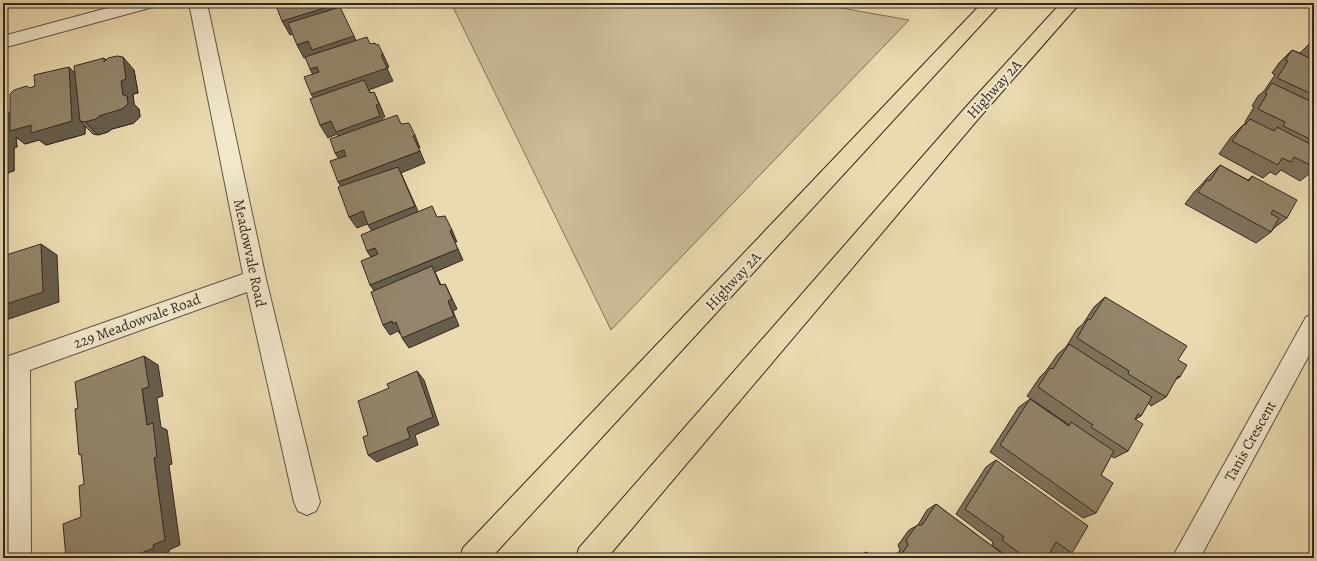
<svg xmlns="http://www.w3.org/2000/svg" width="1317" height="561" font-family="Alegreya,serif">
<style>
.green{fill:#cbbc97;stroke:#7f725c}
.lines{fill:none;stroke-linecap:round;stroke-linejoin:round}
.minor-casing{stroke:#615444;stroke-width:2}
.highway-casing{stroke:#332821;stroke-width:2}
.minor{fill:#f1e7cb;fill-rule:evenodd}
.highway{fill:#eadaaf;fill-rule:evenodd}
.wall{fill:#7e725c;stroke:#332821}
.shaded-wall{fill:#665d4b;stroke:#332821}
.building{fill:#92856b;stroke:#332821}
.labels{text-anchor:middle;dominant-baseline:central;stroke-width:4;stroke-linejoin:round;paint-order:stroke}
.street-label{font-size:15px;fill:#332821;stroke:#f1e7cb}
</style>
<rect width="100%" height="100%" fill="#eadaaf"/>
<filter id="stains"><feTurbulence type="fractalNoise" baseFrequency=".005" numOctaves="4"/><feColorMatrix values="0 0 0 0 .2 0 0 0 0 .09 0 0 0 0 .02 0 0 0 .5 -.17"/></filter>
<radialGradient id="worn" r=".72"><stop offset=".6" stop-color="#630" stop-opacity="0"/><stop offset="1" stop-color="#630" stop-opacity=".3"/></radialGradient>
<path class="green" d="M451 3H813L909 20 611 330Z"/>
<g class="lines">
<defs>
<path id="minor" d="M126 3H156L153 7 3 48V36Z
M189 3H207L266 279 320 502 316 511 307 515 298 511 294 502 247 292 30 370 31 558H5L6 379 3 380V358L243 274Z
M1314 314V346L1200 558H1172L1306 317Z"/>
<path id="highway" d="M982 3H1001L491 558H460L463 548Z
M1061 3H1080L979 118 607 558H576L579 548 965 108Z"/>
</defs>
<use href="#minor" class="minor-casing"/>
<use href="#highway" class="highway-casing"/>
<use href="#minor" class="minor"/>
<use href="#highway" class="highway"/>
</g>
<path class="wall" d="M1310 43H1314V170L1300 181 1281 170 1276 175 1270 172 1263 178 1219 154 1231 137 1244 124H1245L1246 122H1245L1254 107 1252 106 1258 96 1264 91 1275 75 1272 73 1279 63 1292 50 1300 53Z
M104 58 106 60 134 70 138 93 133 94 134 104 139 109 140 117 134 123 112 129 108 132 98 135 93 134 85 126V134L46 145 39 140 25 144 16 137 17 147 14 148V171L10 172 7 175 10 114 30 88 75 72Z
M1220 165 1248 180 1252 176 1287 218 1274 228 1271 232 1256 243 1185 204 1194 192 1203 183 1207 178Z
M1105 297 1178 360 1180 377 1175 380 1166 397 1151 406 1148 403 1141 416 1136 419 1128 451 1114 458 1111 456 1101 475 1096 513 1083 518 990 452 1019 407 1030 399 1068 425V424L1027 396 1040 377 1046 371 1058 354 1066 347 1077 329 1083 324 1094 307Z
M996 460 1072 553 1059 558 1051 552 1047 558H1009L992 545 993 542 956 514 986 467Z
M936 504 1008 558H894L900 550 898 545 909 530 918 525 927 510Z
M866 552 874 558H858L860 556Z"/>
<path class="shaded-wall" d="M333 3 340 19 290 35 282 21Z
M354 36 360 50 314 55 304 58 297 45 308 41Z
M383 54 389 67 387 68 393 81 369 90 376 105 374 92 380 105 385 117 382 118 387 129 343 145 337 134 328 138 320 125 331 121 380 116 319 107 311 94Z
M123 57 134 70 138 93 133 94 134 104 139 109 140 117 134 123 112 129 108 132 98 135 85 122 121 81Z
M69 67 82 80 80 121 85 126V134L46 145 39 140 25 144 16 137 17 147 14 148V171L10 172 7 175 3 177V107L16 119Z
M317 67 324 80 317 83 310 69Z
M415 135 420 148H418L413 136Z
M344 150 351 162 343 165 335 153Z
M420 151 425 163 401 173 421 218 375 236 368 225 415 206 346 194 338 182Z
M363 211 370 223 357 228 349 217Z
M452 230 457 242H455L450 231Z
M41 244 57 255 59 302 3 321V305Z
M375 248 383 259 374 262 367 251Z
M458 249 463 260 435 272 446 296H378L370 285Z
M445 284 457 309 453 311 459 326 409 348 402 338 448 301Z
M392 321 396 322 403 332 400 334 398 331 390 335 383 325Z
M144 356 158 365 163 396 157 398 161 427 167 430 172 464 169 465 180 545 169 550V552L156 558H129L147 425 142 389Z
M417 371 424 380 439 425 415 435 418 445 377 462 368 455 407 428Z"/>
<path class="building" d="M275 3H333L334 5 282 21Z
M340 7 354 36 312 50 308 41 297 45 288 23Z
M367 37 370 44 375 43 376 45 378 44 383 54 381 55 387 68 311 94 304 77 319 72 317 67 310 69 305 57Z
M1310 43H1314V50L1310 45Z
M1292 50 1314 60V95L1277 78 1288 61 1285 60Z
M117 56 123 57 126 79 121 81 123 95 127 96 128 104 122 109 99 116 96 119 85 122 80 121 74 66 104 58V62L108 58Z
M69 67 72 121 31 133V125L10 131V94L14 90 27 86 30 88 35 86 34 75Z
M364 80 370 93 374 92 379 104 376 105 380 116 336 132 331 121 320 125 310 99Z
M1272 83 1314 103V141L1283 126 1285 122 1258 109 1267 94 1265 93Z
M397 115 401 124 409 123 415 135 413 136 420 151 338 182 330 161 346 156 344 150 335 153 330 139Z
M1250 119 1274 131 1277 127 1314 146V167L1294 157 1291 162 1282 158 1278 165 1232 141 1244 124 1245 125Z
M1220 165 1249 181 1252 176 1297 200 1287 218 1273 210 1271 214 1279 218 1271 232 1198 192 1207 180 1210 181Z
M398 167 415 206 368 225 363 211 349 217 338 187Z
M432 206 437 217 445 216 452 230 450 231 458 249 370 285 361 261 378 254 375 248 367 251 361 235Z
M41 244 43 292 3 305V256Z
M432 266 440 285 445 284 452 299 448 301 454 316 402 338 396 322 393 324 392 321 383 325 371 292Z
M1105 297 1187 346 1178 360 1187 365 1180 377 1178 376 1166 397 1128 374 1129 371 1077 338 1088 319 1090 320Z
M1069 344 1152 397 1141 416 1138 414 1135 419 1143 424 1128 451 1091 427 1093 425 1038 387 1050 368 1053 369Z
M144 356 149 387 142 389 147 425 153 423 157 457 154 458 165 540 153 545 154 548 129 558H66L63 524 81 517 79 486 84 484 81 454 79 455 75 409 78 408 75 382Z
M417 371 433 417 407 428 410 438 368 455 363 437 368 435 358 401 389 388 387 384Z
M1030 399 1069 426 1071 422 1114 451 1101 475 1113 483 1096 513 1000 445Z
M996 460 1088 526 1072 553 1056 542 1047 558H1026L1002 540 1004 537 965 509Z
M936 504 1008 558H899L908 545 906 540 917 525H922Z
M866 552 874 558H862Z"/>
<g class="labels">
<g class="street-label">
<text transform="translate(994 89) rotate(-48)">Highway 2A</text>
<text transform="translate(250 253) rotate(78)">Meadowvale Road</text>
<text transform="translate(733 281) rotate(-47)">Highway 2A</text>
<text transform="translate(137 321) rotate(-20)">229 Meadowvale Road</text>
<text transform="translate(1250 441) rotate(-61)">Tanis Crescent</text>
</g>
</g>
<rect width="1317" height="561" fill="none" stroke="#eadaaf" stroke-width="16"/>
<rect x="4" y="4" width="1309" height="553" fill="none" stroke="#332821" stroke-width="2"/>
<rect x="8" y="8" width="1301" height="545" fill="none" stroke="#332821"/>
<rect width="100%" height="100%" filter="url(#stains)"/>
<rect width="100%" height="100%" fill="url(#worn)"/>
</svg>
